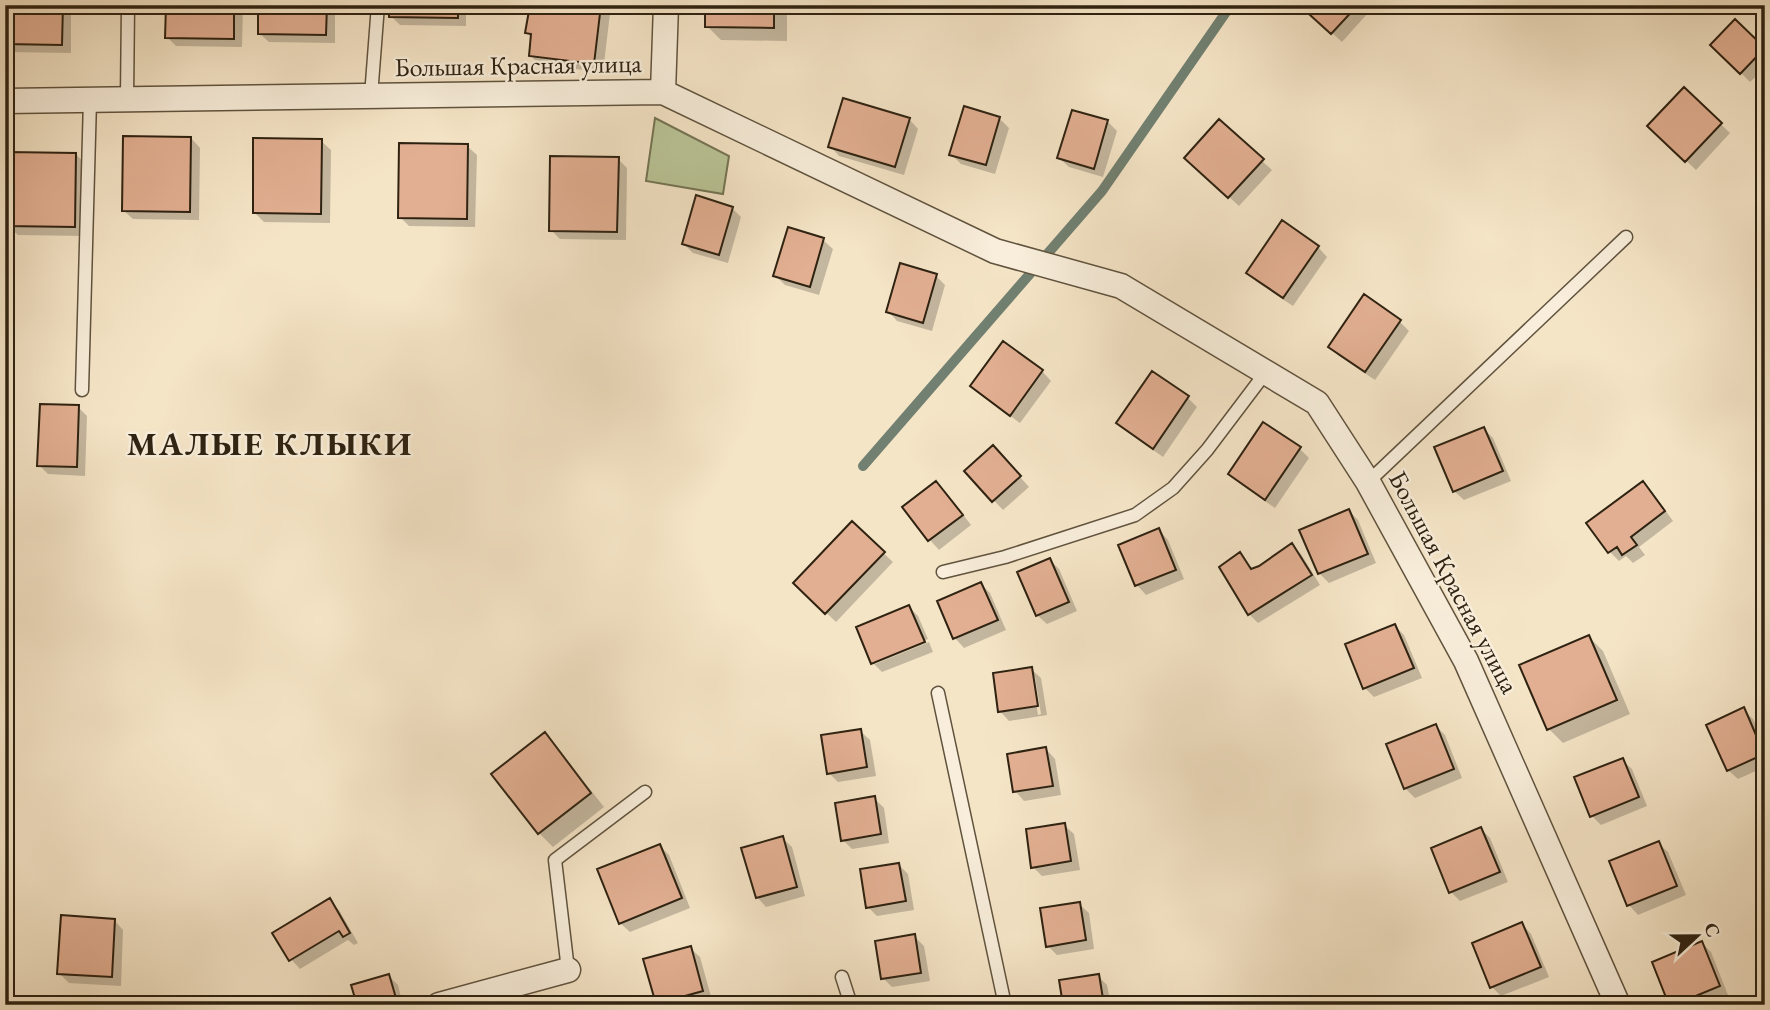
<svg xmlns="http://www.w3.org/2000/svg" width="1770" height="1010" font-family="'EB Garamond',serif">
<style>
.green{fill:#bac597;stroke:#747454;stroke-width:2}
.shadow{fill:#0003;fill-rule:evenodd}
.lines{fill:none;stroke-linecap:round;stroke-linejoin:round}
.stream{stroke:#718071;stroke-width:10}
.building{fill:#e2af92;stroke:#2e2211;stroke-width:2}
.service-casing{stroke:#60533e;stroke-width:15}
.minor-casing{stroke:#60533e;stroke-width:27}
.service{stroke:#f8eedb;stroke-width:12}
.minor{stroke:#f8eedb;stroke-width:24}
.labels{text-anchor:middle;dominant-baseline:central;stroke-width:5;stroke-linejoin:round;paint-order:stroke}
.street-label{font-size:26px;fill:#2e2211;stroke:#f8eedb}
.district-label{font-size:33px;font-weight:bold;letter-spacing:2px;fill:#2e2211;stroke:#f8eedb}
</style>
<rect width="100%" height="100%" fill="#f5e5c7"/>
<filter id="stains"><feTurbulence type="fractalNoise" baseFrequency=".00286" numOctaves="4"/><feColorMatrix values="0 0 0 0 .2 0 0 0 0 .09 0 0 0 0 .02 0 0 0 .5 -.17"/></filter>
<radialGradient id="worn" r=".72"><stop offset=".6" stop-color="#630" stop-opacity="0"/><stop offset="1" stop-color="#630" stop-opacity=".3"/></radialGradient>
<path class="green" d="M655 118 729 156 723 194 646 181Z"/>
<path class="shadow" d="M5 5H71V53L5 52Z
M167 5H243L242 47 176 46 167 37Z
M260 5H335V43L269 42 259 33Z
M391 5H466V26L400 25 391 16Z
M532 5H611L603 72 540 65 530 55 532 38 526 32Z
M707 5H787V41L721 40 707 26Z
M1301 5H1360L1368 13 1342 42Z
M1735 22 1765 51V68L1750 82 1713 45Z
M1684 89 1730 133 1696 170 1650 126Z
M1073 112 1108 122 1117 131 1103 177 1069 167 1059 158Z
M999 118 1009 128 995 174 961 164 951 154Z
M909 119 918 129 904 175 839 156 830 146Z
M191 138 200 148 199 220 133 219 123 210Z
M321 141 331 150 330 223 264 222 254 212Z
M467 146 477 155 475 227 409 226 400 217Z
M76 154 85 164 84 236 18 235 8 226Z
M618 159 627 168 626 240 560 239 551 230Z
M1262 161 1272 170 1239 206 1196 167Z
M732 208 741 217 728 263 693 253 684 244Z
M1282 223 1318 247 1327 257 1293 306 1257 282 1248 273Z
M823 240 833 249 819 295 785 285 775 275Z
M936 276 945 285 932 331 897 321 888 311Z
M1400 322 1409 331 1375 380 1339 356 1330 347Z
M1004 343 1042 371 1051 381 1020 423 981 395 972 386Z
M1153 373 1188 398 1197 407 1163 457 1128 432 1118 423Z
M78 407 87 416 85 476 48 474 39 465Z
M1484 429 1493 438 1511 481 1464 500 1454 491Z
M1300 449 1309 458 1275 508 1239 483 1230 474Z
M1002 457 1029 487 1003 510 967 472Z
M936 483 946 492 971 525 939 550 930 540 904 508Z
M1643 483 1652 492 1673 521 1639 547 1645 555 1633 563 1626 556 1619 561 1610 552 1588 524Z
M1349 511 1358 520 1376 563 1329 583 1319 573Z
M852 523 893 562 836 622 795 583Z
M1159 530 1168 540 1184 579 1146 595 1137 585 1121 546Z
M1292 545 1301 554 1320 585 1258 623 1249 614 1240 554 1254 570Z
M1050 560 1059 569 1077 611 1047 624 1037 615Z
M981 584 990 593 1006 630 964 648 955 638 940 601Z
M909 607 918 616 928 639 875 661V664L929 642 933 652 882 672 873 663Z
M1395 626 1404 635 1422 678 1374 697 1365 688Z
M1589 637 1603 651 1630 714 1563 743 1549 729Z
M1031 669 1041 678 1047 715 1009 721 1000 711ZM1032 677H1035L1041 714 1038 715Z
M1743 710 1753 719 1765 745V767L1738 779 1728 770Z
M1436 726 1445 735 1462 778 1415 798 1405 788Z
M860 731 870 740 876 776 838 782 829 773Z
M544 735 558 749 604 807 553 847 539 833Z
M1046 749 1055 759 1061 795 1024 801 1015 791Z
M1622 760 1632 769 1647 806 1601 825 1592 816Z
M874 798 884 808 889 843 852 849 843 840Z
M1064 825 1074 834 1080 870 1042 876 1033 867Z
M1481 829 1490 838 1508 882 1460 901 1451 892Z
M782 838 792 847 805 896 766 907 757 897Z
M1658 843 1668 852 1686 895 1638 915 1629 905Z
M660 846 669 855 690 908 630 932 620 923Z
M899 865 908 874 914 910 877 916 868 907Z
M329 901 339 910 358 943 354 945 348 940 300 969 291 959Z
M1079 904 1089 913 1094 949 1057 955 1048 946Z
M114 920 123 930 121 986 69 983 59 973Z
M1522 924 1531 934 1549 977 1501 996 1492 987Z
M914 936 924 946 930 981 892 987 883 978Z
M1702 943 1711 952 1728 995 1705 1005H1671Z
M690 948 700 957 712 1000 693 1005H659L657 1003Z
M389 976 398 985 403 1005H358Z
M1098 976 1107 985 1111 1005H1065Z"/>
<g class="lines">
<path class="stream" d="M863 466 1102 191 1231 5"/>
</g>
<path class="building" d="M5 5H63L62 45 5 44Z
M166 5H234V39L165 38Z
M258 5H327L326 35 258 34Z
M389 5H458V18L389 17Z
M530 5H601L594 64 529 56 531 34 525 33Z
M705 5H774V28L705 27Z
M1299 5H1358L1331 34Z
M1735 19 1765 48 1740 74 1710 45Z
M1684 87 1722 123 1685 162 1647 126Z
M843 98 910 118 895 167 828 147Z
M964 106 1000 117 986 165 949 155Z
M1072 110 1108 120 1094 169 1057 158Z
M1219 119 1264 159 1228 198 1184 158Z
M123 136 191 137 190 212 122 211Z
M253 138 322 139 321 214 253 213Z
M399 143 468 144 467 219 398 218Z
M8 152 76 153 75 227 6 226Z
M550 156 619 157 617 232 549 231Z
M696 195 733 207 719 255 682 244Z
M1282 220 1319 246 1283 298 1246 273Z
M788 227 824 238 810 287 773 276Z
M900 263 937 274 923 323 886 312Z
M1364 294 1401 320 1365 372 1328 347Z
M1003 341 1043 370 1010 416 970 386Z
M1152 371 1189 396 1153 449 1116 423Z
M40 404 79 405 77 467 37 466Z
M1263 422 1301 447 1265 500 1228 474Z
M1484 427 1503 471 1453 492 1434 447Z
M993 445 1021 476 992 502 964 471Z
M936 481 963 515 928 541 902 507Z
M1643 481 1665 511 1631 537 1637 545 1622 555 1617 547 1608 553 1586 523Z
M1349 509 1368 554 1318 574 1299 530Z
M852 521 885 552 825 614 793 583Z
M1159 528 1176 570 1135 586 1118 545Z
M1292 543 1312 575 1248 615 1219 567 1240 552 1251 569 1259 566Z
M1050 558 1069 602 1036 616 1017 572Z
M981 582 998 620 953 639 937 601Z
M909 605 925 642 871 664 856 627Z
M1395 624 1414 668 1363 689 1345 644Z
M1589 635 1617 700 1547 730 1519 665Z
M1032 667 1038 706 998 712 993 673Z
M1744 707 1762 749 1758 751 1760 756 1727 771 1706 725Z
M1436 724 1454 769 1404 789 1386 744Z
M861 729 867 767 827 774 821 735Z
M545 732 591 793 538 834 491 774Z
M1046 747 1053 786 1013 792 1007 754Z
M1623 758 1639 797 1590 817 1574 777Z
M875 796 881 834 841 841 835 803Z
M1065 823 1071 861 1031 868 1026 829Z
M1481 827 1500 872 1449 893 1431 848Z
M783 836 797 887 756 898 741 848Z
M1659 841 1677 886 1627 906 1609 861Z
M660 844 682 898 619 924 597 869Z
M899 863 906 901 866 908 860 869Z
M330 898 350 933 343 937 339 931 289 961 272 933Z
M1080 902 1086 940 1046 947 1040 908Z
M61 915 115 919 112 977 57 974Z
M1522 922 1541 967 1490 988 1472 943Z
M915 934 921 973 881 979 875 941Z
M1702 941 1720 986 1674 1005H1669L1652 962Z
M691 946 703 991 656 1004 643 959Z
M389 974 398 1005H357L351 985Z
M1099 974 1104 1005H1063L1059 980Z"/>
<g class="lines">
<defs>
<path id="service" d="M371 96 378 5
M127 98 128 5
M82 390 90 100
M1368 482 1626 237
M943 572 1005 557 1135 515 1173 488 1207 450 1266 372
M938 693 1005 1005
M1764 769H1765
M568 970 555 860 645 792
M842 977 851 1005"/>
<path id="minor" d="M663 92 666 5
M5 101 663 92 995 251 1121 286 1317 403 1368 482 1466 661 1618 1005
M439 1005 568 970"/>
</defs>
<use href="#service" class="service-casing"/>
<use href="#minor" class="minor-casing"/>
<use href="#service" class="service"/>
<use href="#minor" class="minor"/>
</g>
<g class="labels">
<g class="street-label">
<text transform="translate(518 65) rotate(-1)">Большая Красная улица</text>
<text transform="translate(1454 582) rotate(62)">Большая Красная улица</text>
</g>
<g class="district-label">
<text x="270" y="443">МАЛЫЕ КЛЫКИ</text>
</g>
</g>
<rect width="1770" height="1010" fill="none" stroke="#f5e5c7" stroke-width="28"/>
<rect x="7" y="7" width="1756" height="996" fill="none" stroke="#2e2211" stroke-width="3.5"/>
<rect x="14" y="14" width="1742" height="982" fill="none" stroke="#2e2211" stroke-width="2"/>
<g transform="translate(1697 936) rotate(68)" stroke="#f8eedb" stroke-width="5" paint-order="stroke">
<path d="M0-5L12 26L0 18L-12 26Z" fill="#2e2211"/>
<text y="-10" font-size="19" font-weight="bold" text-anchor="middle" fill="#2e2211">С</text>
</g>
<rect width="100%" height="100%" filter="url(#stains)"/>
<rect width="100%" height="100%" fill="url(#worn)"/>
</svg>
